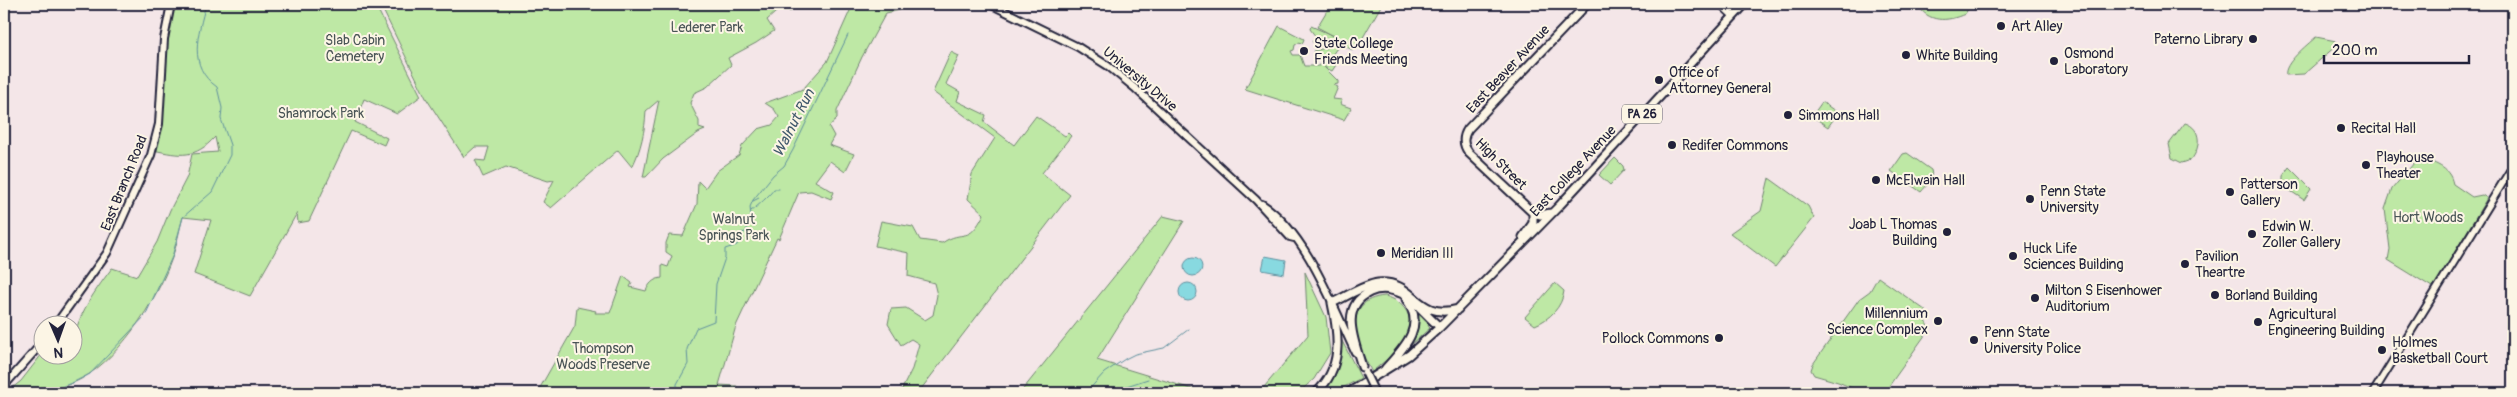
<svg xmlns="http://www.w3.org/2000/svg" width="2517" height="397" font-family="Pangolin,sans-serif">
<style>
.green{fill:#bee8a5;stroke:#708570}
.water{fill:#88d9e0;stroke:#5f909e}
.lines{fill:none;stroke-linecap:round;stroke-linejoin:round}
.stream{stroke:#5f909e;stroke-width:1}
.tertiary-casing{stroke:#22223b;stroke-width:9}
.secondary-casing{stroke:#22223b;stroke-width:10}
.primary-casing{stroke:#22223b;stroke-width:11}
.tertiary{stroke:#fcf5e5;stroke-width:5.5}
.secondary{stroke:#fcf5e5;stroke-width:6}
.primary{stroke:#fcf5e5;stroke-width:7}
.secondary-bridge-casing{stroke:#22223b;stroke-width:10;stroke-linecap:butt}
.secondary-bridge{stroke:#fcf5e5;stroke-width:6}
.poi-dot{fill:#22223b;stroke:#fcf5e5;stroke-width:2}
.labels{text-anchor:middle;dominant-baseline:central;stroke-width:4;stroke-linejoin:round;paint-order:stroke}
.shield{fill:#fcf5e5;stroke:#63616e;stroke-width:1}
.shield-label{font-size:12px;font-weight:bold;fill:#22223b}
.poi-label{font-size:14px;fill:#22223b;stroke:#fcf5e5;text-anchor:start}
.park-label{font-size:14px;fill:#495456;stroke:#fcf5e5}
.street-label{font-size:14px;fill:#22223b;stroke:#fcf5e5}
.water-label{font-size:15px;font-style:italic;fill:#41596d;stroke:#fcf5e5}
</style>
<rect width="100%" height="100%" fill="#f4e6e8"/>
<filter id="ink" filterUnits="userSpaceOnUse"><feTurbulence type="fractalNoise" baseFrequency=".02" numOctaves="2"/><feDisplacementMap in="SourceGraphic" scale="10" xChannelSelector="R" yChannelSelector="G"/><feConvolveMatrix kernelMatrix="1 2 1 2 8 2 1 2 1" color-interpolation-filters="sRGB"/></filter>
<g filter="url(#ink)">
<path class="green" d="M171 4H375L421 96 397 114 364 99 355 122 387 138 384 145 351 131 309 221 298 223 297 213 250 296 194 274 211 220 183 217C179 231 177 245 172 258 157 301 116 365 73 383 51 392 29 393 6 393L21 381 42 354H72C73 321 92 295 112 268L137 276 157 242 170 210 187 177 192 154 218 152 215 137C195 159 181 156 153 150L164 39Z
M380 4H797L790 12 784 5 767 20 774 31 756 43 728 58 731 65 707 87 694 93 690 103 699 121V128L705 130 698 133 663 159 646 177H643L659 100 646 111C645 130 641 150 632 167L618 150 551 208 543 202 554 180 548 181 506 167 483 177 475 160 485 161 489 147H475L464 157 426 98Z
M853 4H901L900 10 886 13 862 57 837 111V118L829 127 834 136 829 145 854 154 845 172 830 161 815 181 834 192 831 199 811 191 799 192 779 239 777 238 736 326 719 385 737 386 734 393H537L575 326 577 307 596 311 595 313H610L623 276 632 283 630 287 646 291C649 284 653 279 662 278V265L668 267 672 256 666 252V243L669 235 683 236 697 204 698 181 705 188 717 171 739 155 742 146 758 129 772 125 779 117 774 109 765 103 803 89 827 62Z
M1331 4H1382L1357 48 1354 47 1353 50 1340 44 1329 59 1336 65 1332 71 1324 67 1338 81V84L1333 85 1338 87 1333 99 1342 100 1340 104 1351 108 1344 120 1245 89 1279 26 1304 39 1302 44 1300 42 1295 45 1294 50 1291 51 1293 55H1300L1304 66H1320L1321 61 1313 51 1326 48 1331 43 1328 38 1312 42 1316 37 1310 29 1311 26 1334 36 1317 27Z
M1917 4H1971L1965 14C1947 22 1928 23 1917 4Z
M2316 37 2336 41 2337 45 2304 74 2286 75C2283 64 2307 45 2316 37Z
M951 52 959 56 946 84 960 92 957 101 986 115 984 122 1014 145 1036 116 1065 136 1068 133 1071 136 1042 173 1070 195 918 393H900L912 369 919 344 911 339 901 345 888 324 891 309 906 308 925 320 933 315 937 295 934 283 908 276 909 253 875 246 881 221 913 227 920 240 942 243C964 228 968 246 984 214L968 199 972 174 995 138 933 92Z
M1822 102 1838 113 1828 127 1812 116Z
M2185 123C2202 128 2201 148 2191 160L2182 163 2172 158 2169 144Z
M1907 153 1931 170C1934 179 1926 186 1921 192L1891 171 1903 154Z
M2420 156C2434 165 2449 165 2453 184L2472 197 2482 195 2487 198 2437 282 2432 287 2388 260 2390 249 2385 209 2392 189Z
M1615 158 1623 166 1624 170 1610 185 1599 175Z
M2289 167 2311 189 2304 200 2283 186V176Z
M1769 178 1808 206 1814 218 1775 267 1730 233 1761 211Z
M1163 216 1184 221 1097 360 1205 393H1020Z
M1305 272 1326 317 1330 353 1314 379 1298 393H1259L1308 335Z
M1878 277 1925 310 1928 331 1884 393H1864L1838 382 1814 375 1811 370 1813 364 1859 299 1870 291Z
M1555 283 1564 291C1562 307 1550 319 1535 325L1525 317Z
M1385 296C1404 301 1417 319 1406 338 1399 351 1383 362 1372 372 1357 347 1339 300 1385 296Z
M1414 307 1430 322 1428 326 1430 328 1403 352 1416 331Z
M1341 339 1361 378 1333 393H1322L1337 368Z"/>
<path class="water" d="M1265 256 1286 260 1284 274 1262 270Z
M1184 267a9 9 0 1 1 18 0a9 9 0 1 1-18 0Z
M1179 292a9 9 0 1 1 18 0a9 9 0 1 1-18 0Z"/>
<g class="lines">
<path class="stream" d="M753 201 759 198
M751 211C758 206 770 195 774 189H779
M37 393 41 390 59 388 74 382 90 374 145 316 172 257 183 217 212 192 230 155V145L221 119 222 108 217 87C187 66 198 35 206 4
M677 393V384L688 364 687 349 696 328 714 321 716 284 725 258V249L737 245 741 233 746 232 751 216 750 207 753 200 773 175 784 166 793 150 848 35
M1086 393 1104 373 1125 359 1135 354 1164 348 1189 329
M1105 393 1148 379"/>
<defs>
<path id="tertiary" d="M1720 4 1733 16"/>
<path id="secondary" d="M990 4 1078 47 1108 66 1136 89 1256 200 1290 237 1294 238
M1262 204C1306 232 1333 306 1355 352
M56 324 107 253 151 155 159 124 164 39 171 4
M4 386 42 343
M2373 393 2513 166"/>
<path id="primary" d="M1551 213 1540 215 1533 213 1469 153C1463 145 1462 138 1468 129L1587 4
M1523 237 1533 223V213
M1362 367C1355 342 1338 307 1370 292 1381 287 1392 289 1403 294 1417 302 1427 317 1440 327
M1385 369C1403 349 1427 326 1406 299
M1316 393C1343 368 1339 336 1332 303 1346 297 1363 285 1378 283 1416 280 1415 321 1458 309
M1348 393 1409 355 1440 327 1559 206 1745 4"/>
</defs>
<use href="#tertiary" class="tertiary-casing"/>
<use href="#secondary" class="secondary-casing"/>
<use href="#primary" class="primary-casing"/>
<use href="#tertiary" class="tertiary"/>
<use href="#secondary" class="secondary"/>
<use href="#primary" class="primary"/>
<defs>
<path id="secondary-bridge" d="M1365 372 1375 393"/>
</defs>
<use href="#secondary-bridge" class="secondary-bridge-casing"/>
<use href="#secondary-bridge" class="secondary-bridge"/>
</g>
</g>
<g class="poi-dot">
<circle cx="2001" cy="26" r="5"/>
<circle cx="2253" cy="39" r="5"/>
<circle cx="1304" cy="51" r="5"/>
<circle cx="1906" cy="55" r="5"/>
<circle cx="2054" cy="61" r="5"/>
<circle cx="1659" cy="80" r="5"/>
<circle cx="1788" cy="115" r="5"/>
<circle cx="2341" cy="128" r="5"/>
<circle cx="1672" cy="145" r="5"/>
<circle cx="2366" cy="165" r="5"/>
<circle cx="1876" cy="180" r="5"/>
<circle cx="2230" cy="192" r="5"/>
<circle cx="2030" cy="199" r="5"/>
<circle cx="1947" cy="232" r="5"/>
<circle cx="2252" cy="234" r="5"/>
<circle cx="1381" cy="253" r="5"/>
<circle cx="2013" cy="256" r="5"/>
<circle cx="2185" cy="264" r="5"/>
<circle cx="2215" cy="295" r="5"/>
<circle cx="2035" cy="298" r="5"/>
<circle cx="1938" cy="321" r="5"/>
<circle cx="2258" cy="322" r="5"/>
<circle cx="1719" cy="338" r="5"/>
<circle cx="1974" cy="340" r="5"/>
<circle cx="2382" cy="350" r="5"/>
</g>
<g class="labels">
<rect class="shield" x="1622" y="104.5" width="40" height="19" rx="4"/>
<g class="shield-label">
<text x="1642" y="114">PA 26</text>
</g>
<g class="poi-label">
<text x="2011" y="26">Art Alley</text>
<text x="2243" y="39" text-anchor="end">Paterno Library</text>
<text x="1314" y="43">State College<tspan x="1314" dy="16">Friends Meeting</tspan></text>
<text x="2064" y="53">Osmond<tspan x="2064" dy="16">Laboratory</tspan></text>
<text x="1916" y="55">White Building</text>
<text x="1669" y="72">Office of<tspan x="1669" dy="16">Attorney General</tspan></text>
<text x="1798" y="115">Simmons Hall</text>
<text x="2351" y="128">Recital Hall</text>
<text x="1682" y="145">Redifer Commons</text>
<text x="2376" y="157">Playhouse<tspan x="2376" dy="16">Theater</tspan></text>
<text x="1886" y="180">McElwain Hall</text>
<text x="2240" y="184">Patterson<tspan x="2240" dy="16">Gallery</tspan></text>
<text x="2040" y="191">Penn State<tspan x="2040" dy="16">University</tspan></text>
<text x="1937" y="224" text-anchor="end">Joab L Thomas<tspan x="1937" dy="16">Building</tspan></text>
<text x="2262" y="226">Edwin W.<tspan x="2262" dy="16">Zoller Gallery</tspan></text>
<text x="2023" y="248">Huck Life<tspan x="2023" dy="16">Sciences Building</tspan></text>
<text x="1391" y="253">Meridian III</text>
<text x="2195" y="256">Pavilion<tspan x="2195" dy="16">Theartre</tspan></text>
<text x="2045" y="290">Milton S Eisenhower<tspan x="2045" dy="16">Auditorium</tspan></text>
<text x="2225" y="295">Borland Building</text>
<text x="1928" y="313" text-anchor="end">Millennium<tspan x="1928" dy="16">Science Complex</tspan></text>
<text x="2268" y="314">Agricultural<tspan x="2268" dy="16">Engineering Building</tspan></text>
<text x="1984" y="332">Penn State<tspan x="1984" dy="16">University Police</tspan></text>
<text x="1709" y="338" text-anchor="end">Pollock Commons</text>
<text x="2392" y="342">Holmes<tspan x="2392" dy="16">Basketball Court</tspan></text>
</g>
<g class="park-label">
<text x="707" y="27">Lederer Park</text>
<text x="355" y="40">Slab Cabin<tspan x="355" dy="16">Cemetery</tspan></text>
<text x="321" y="113">Shamrock Park</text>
<text x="2428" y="217">Hort Woods</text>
<text x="734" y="219">Walnut<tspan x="734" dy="16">Springs Park</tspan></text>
<text x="603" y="348">Thompson<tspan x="603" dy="16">Woods Preserve</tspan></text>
</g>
<g class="street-label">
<text transform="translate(1508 69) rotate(-47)">East Beaver Avenue</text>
<text transform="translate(1140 79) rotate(40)">University Drive</text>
<text transform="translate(1501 164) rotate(45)">High Street</text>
<text transform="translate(1573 171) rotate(-47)">East College Avenue</text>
<text transform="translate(124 183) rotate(-68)">East Branch Road</text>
</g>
<g class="water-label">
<text transform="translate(794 123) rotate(-63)">Walnut Run</text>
</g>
</g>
<rect width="2517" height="397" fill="none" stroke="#fcf5e5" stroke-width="20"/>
<rect x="10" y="10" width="2497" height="377" fill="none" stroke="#22223b" stroke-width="2" filter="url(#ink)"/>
<g transform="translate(58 340) rotate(178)"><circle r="24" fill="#fcf5e5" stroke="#a5a1a1"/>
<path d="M0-4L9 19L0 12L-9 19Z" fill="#22223b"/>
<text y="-8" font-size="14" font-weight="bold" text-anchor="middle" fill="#22223b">N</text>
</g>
<path d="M2324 55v8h145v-8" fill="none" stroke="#22223b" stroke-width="2.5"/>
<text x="2332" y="55" font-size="15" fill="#22223b" stroke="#fcf5e5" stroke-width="4" paint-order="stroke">200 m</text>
</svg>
